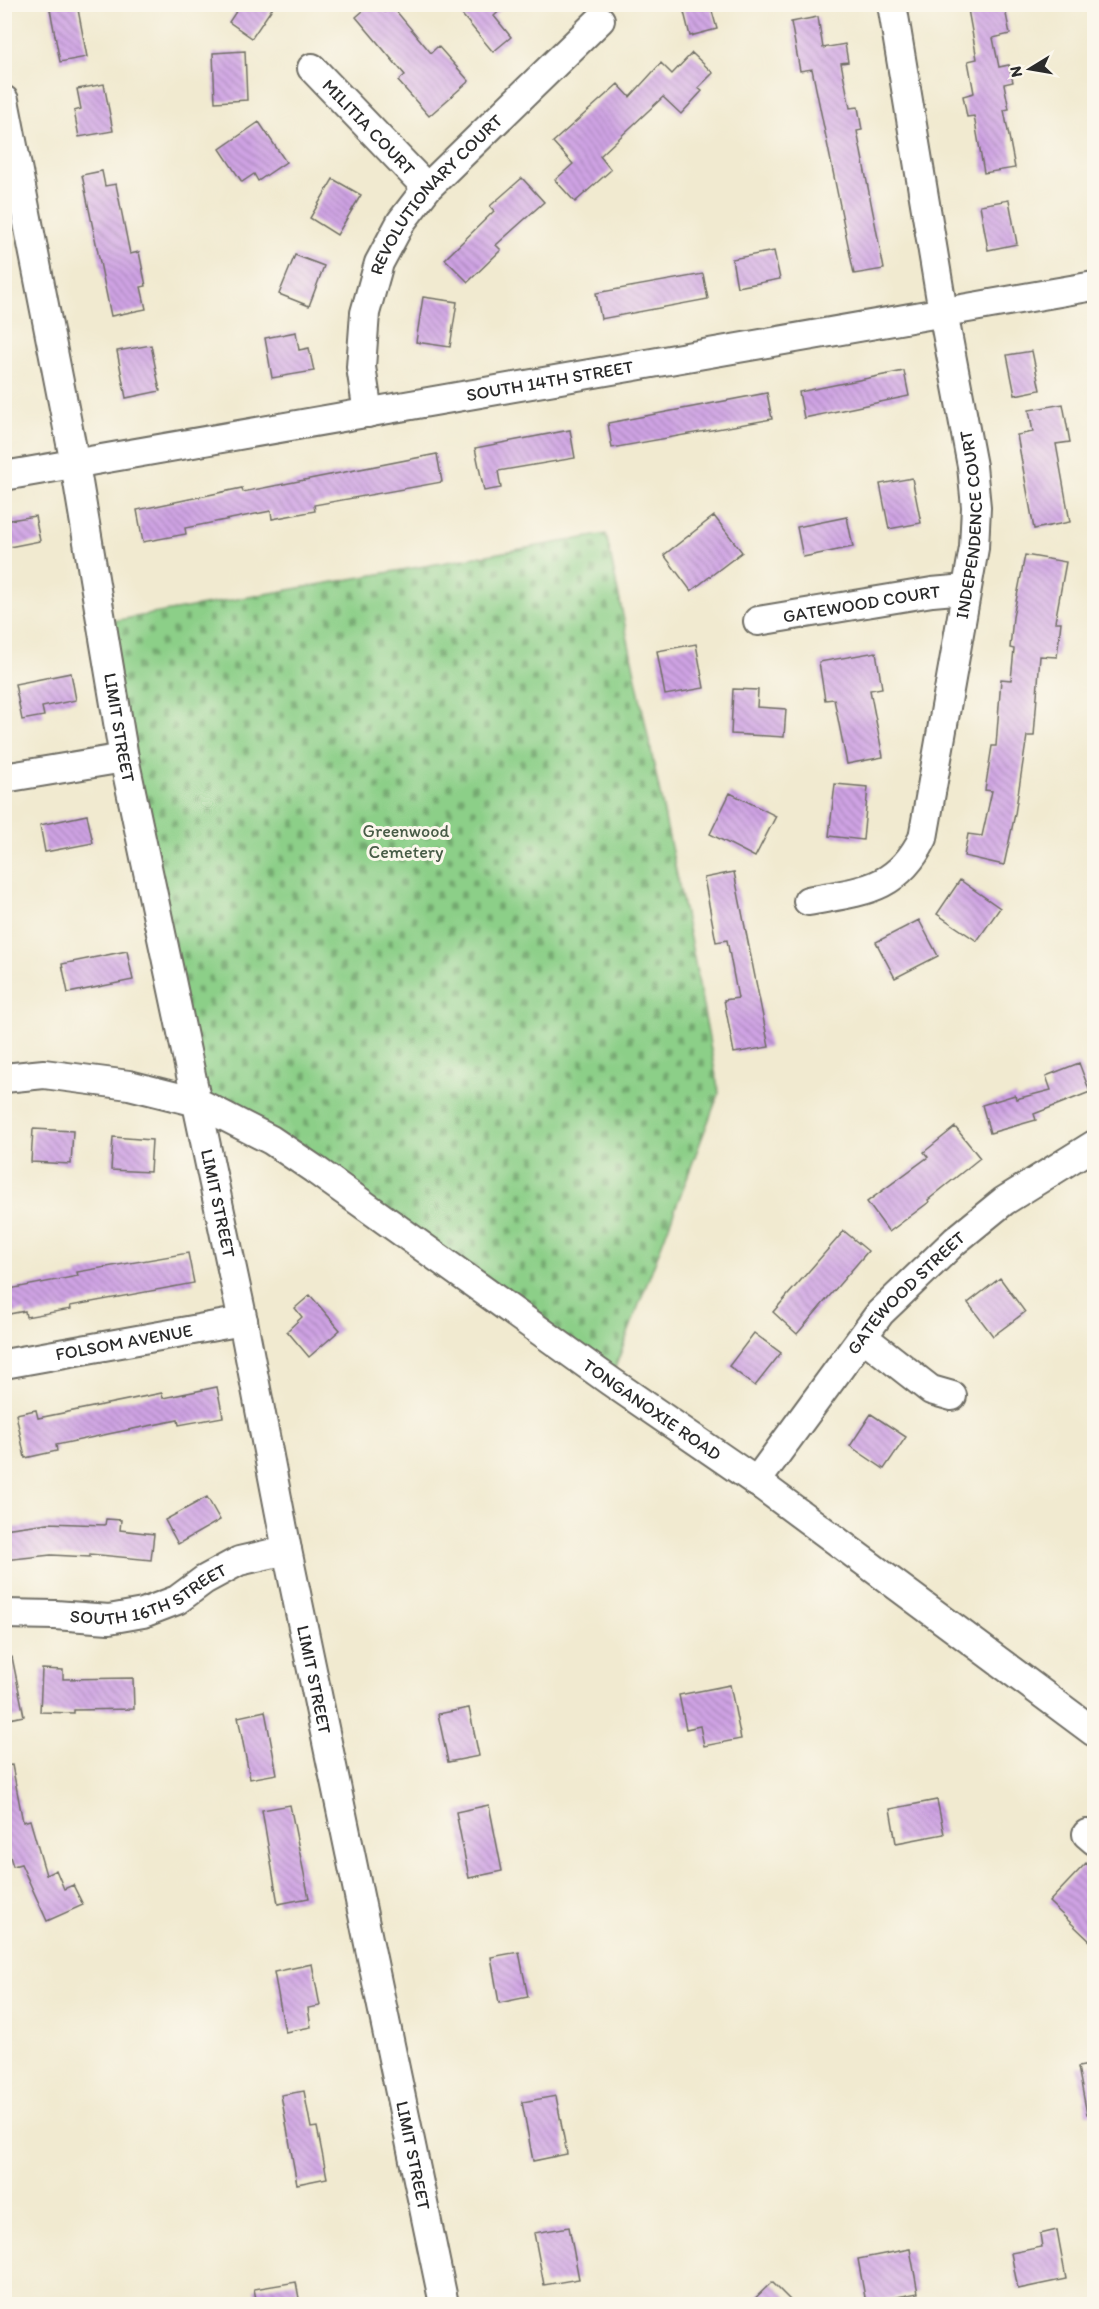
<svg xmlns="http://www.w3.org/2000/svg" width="1099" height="2309" font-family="Itim,sans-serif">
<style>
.cemetery{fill:url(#cemetery-stones);stroke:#5c7d5a;stroke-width:1.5}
.building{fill:url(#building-back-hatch)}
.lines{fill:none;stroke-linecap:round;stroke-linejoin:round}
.minor-casing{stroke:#706e65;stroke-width:32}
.minor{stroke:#fff;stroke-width:28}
.labels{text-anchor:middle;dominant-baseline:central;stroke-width:6;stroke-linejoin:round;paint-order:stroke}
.street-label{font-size:18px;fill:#2b2b2b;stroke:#fbf7ec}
.park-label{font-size:18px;fill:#485c47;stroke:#fbf7ec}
</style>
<defs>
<pattern id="cemetery-stones" width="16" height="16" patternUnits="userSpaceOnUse" patternTransform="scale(1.5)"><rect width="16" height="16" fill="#8ccf88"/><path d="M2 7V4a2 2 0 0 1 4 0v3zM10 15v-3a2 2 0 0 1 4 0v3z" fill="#73a86f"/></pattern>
<pattern id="building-back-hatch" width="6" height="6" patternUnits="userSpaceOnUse" patternTransform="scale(1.5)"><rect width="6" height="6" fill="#cfa3e4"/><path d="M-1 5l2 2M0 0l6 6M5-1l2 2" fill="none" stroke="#a885b9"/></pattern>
</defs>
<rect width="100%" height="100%" fill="#fbf7ec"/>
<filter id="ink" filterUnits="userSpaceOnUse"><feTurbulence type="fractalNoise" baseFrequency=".0167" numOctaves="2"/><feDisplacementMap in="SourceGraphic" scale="12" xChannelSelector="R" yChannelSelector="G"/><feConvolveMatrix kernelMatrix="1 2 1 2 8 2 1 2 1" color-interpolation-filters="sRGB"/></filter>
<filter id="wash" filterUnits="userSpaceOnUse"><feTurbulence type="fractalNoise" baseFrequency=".008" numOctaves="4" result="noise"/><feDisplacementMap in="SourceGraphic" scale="24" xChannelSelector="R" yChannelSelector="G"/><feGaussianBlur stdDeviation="1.35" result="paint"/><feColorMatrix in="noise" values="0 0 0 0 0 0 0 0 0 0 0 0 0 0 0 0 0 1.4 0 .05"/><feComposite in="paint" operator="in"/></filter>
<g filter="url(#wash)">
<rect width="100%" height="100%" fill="#f1ead0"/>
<path class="cemetery" d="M606 534 694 958 719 1093 610 1381 197 1102 101 623Z"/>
<g id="blocks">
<path class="building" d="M49 4H77L87 57 60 62Z
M241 4H275L252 38 229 22Z
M371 4H379L385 12 392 6 431 53 438 46 469 81 429 116 398 81 405 75 356 17Z
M453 4H507L494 16 511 37 493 52Z
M682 4H710L717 29 690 36Z
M967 4H1004L1010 34 993 38 999 67 1009 65 1013 82 1004 84 1009 109 1004 110 1015 168 984 173 974 116 967 117 963 96 974 93 968 61 977 59Z
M818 17 823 48 845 44 848 62 841 63 850 108 858 107 862 130 857 131 884 269 854 274 812 69 800 71 791 22Z
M245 51 247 100 215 102 213 53Z
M692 53 713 73 698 88 702 91 681 114 663 97 600 156 611 170 575 202 555 180 573 164 553 142 618 84 630 97 661 63 672 74Z
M104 84 113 131 79 137 74 111 81 109 77 89Z
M259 122 286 162 258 181 254 174 242 182 220 149Z
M102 171 105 186 116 184 130 254 139 252 146 286 141 287 146 309 111 316 82 175Z
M522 178 544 202 496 245 501 250 468 282 445 259 494 211 490 206Z
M333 179 361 195 337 235 310 218Z
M1009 200 1017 244 988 250 980 205Z
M774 251 780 279 737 287 732 259Z
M295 255 324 266 309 306 279 294Z
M703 274 708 299 601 319 596 293Z
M423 297 457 302 450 347 416 342Z
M296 332 299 350 309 348 314 371 272 378 265 338Z
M151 345 160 391 126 398 117 351Z
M1032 351 1040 390 1015 395 1007 355Z
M904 371 909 396 804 418 799 392Z
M767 393 772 419 612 448 608 423Z
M1063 404 1070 442 1056 444 1070 522 1034 529 1017 435 1033 432 1029 410Z
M570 430 575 458 498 471 501 488 484 491 475 448Z
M437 454 442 482 314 505 315 511 272 519 271 511 185 528 186 534 143 542 137 510 242 488 243 492Z
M912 478 921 523 889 529 880 484Z
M35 516 40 541 4 548V521Z
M714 516 742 552 691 591 664 555Z
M847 517 853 547 803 557 797 527Z
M1025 555 1066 562 1055 622H1061L1057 657 1040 656 1034 736H1027L1015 814 1004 865 964 856 968 834 982 836 992 791 985 790 992 746H996L1001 679 1011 680 1014 649 1010 648 1013 617Z
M696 644 704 688 665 695 657 651Z
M876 652 882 688 870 690 883 757 847 764 834 699 825 700 819 662Z
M71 673 76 700 42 707 44 716 22 720 15 684Z
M733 689 758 690 757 707 786 709 784 737 731 734Z
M835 784 868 787 863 840 829 836Z
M730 793 776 816 755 857 710 834Z
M87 815 93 843 45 852 40 825Z
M734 872 769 1047 734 1053 724 1000 738 998 727 940 716 942 704 878Z
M960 880 1000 908 977 941 937 914Z
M919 920 938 956 895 978 876 942Z
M127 951 133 980 68 993 62 964Z
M1079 1063 1090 1092 1034 1114 1036 1120 990 1133 982 1105 1015 1095 1016 1099 1051 1090 1046 1076Z
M955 1127 980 1158 928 1200 929 1202 889 1232 867 1202 928 1157 924 1152Z
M33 1129 73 1131 71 1164 31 1162Z
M113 1137 152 1140 150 1172 111 1170Z
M844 1231 868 1251 797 1334 773 1312Z
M188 1253 194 1283 70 1306 71 1309 26 1317 25 1311 4 1315V1290L78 1276 77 1272Z
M1000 1278 1025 1312 993 1336 968 1303Z
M310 1295 340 1330 309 1357 287 1331 302 1317 295 1308Z
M754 1333 781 1353 755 1386 729 1366Z
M217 1387 223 1417 179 1425 178 1420 113 1433 56 1445 57 1451 25 1458 16 1414 36 1410 38 1418 162 1393 163 1398Z
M871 1414 906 1437 884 1469 850 1446Z
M207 1497 220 1520 178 1544 165 1520Z
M106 1519 121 1520 120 1530 154 1534 151 1560 90 1554V1557L51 1555 4 1560V1529L48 1523 105 1525Z
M12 1657 24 1716 4 1720V1658Z
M42 1669 63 1670V1679L133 1678 134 1709 74 1710V1713L40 1712Z
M730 1685 741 1739 704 1746 700 1726 686 1729 679 1695Z
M469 1708 479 1756 448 1762 438 1714Z
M265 1711 277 1774 250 1779 238 1717Z
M12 1765 23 1822 30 1820 46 1875 56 1870 64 1889 73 1885 83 1905 47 1921 21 1864 13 1866 4 1838V1766Z
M937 1800 944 1834 896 1843 890 1809Z
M290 1805 309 1898 278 1904 262 1810Z
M489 1805 502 1871 469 1878 456 1812Z
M1086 1863 1095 1871V1946L1049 1902Z
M519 1952 528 1997 499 2003 491 1957Z
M312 1964 320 2006 308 2008 311 2027 285 2032 274 1972Z
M1095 2064V2114H1087L1078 2067Z
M304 2091 311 2128 317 2127 327 2178 297 2184 281 2095Z
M556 2096 567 2154 533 2161 522 2102Z
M569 2227 579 2279 544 2285 534 2233Z
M1057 2230 1066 2279 1018 2289 1011 2253 1042 2247 1040 2234Z
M910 2249 918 2293 866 2303 858 2259Z
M296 2282 300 2304H257L254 2289Z
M772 2282 794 2304H749Z"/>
</g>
</g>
<g filter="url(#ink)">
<use href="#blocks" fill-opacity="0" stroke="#706e65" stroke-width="1.5"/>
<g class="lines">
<defs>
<g id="minor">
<path id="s1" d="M312 68 427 188"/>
<path id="s2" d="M4 100 75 464 124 758 243 1321 287 1550 444 2304"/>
<path id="s3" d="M368 413 361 367 365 313 379 263 401 222 427 188 600 20"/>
<path id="s4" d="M4 476 1094 286"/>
<path id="s5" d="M758 621 932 592 966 589"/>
<path d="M4 778 124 758"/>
<path id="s6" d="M808 901C861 891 897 891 923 838L974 548 976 507 972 466 943 312 892 4"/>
<path id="s7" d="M4 1078 44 1074 129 1085 197 1102 271 1140 314 1169 610 1381 764 1487 1094 1732"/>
<path d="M863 1337 931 1390 952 1396"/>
<path id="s8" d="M4 1364 243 1321"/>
<path id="s9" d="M756 1482 880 1313 955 1241 1004 1201 1094 1145"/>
<path id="s10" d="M4 1614 55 1615 109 1619 143 1613 177 1600 204 1580 239 1561 287 1550"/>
<path d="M1087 1834 1094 1840"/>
</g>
</defs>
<use href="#minor" class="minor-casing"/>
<use href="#minor" class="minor"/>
</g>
</g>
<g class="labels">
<g class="street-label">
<text stroke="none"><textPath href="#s1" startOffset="82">MILITIA COURT</textPath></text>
<text stroke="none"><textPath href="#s3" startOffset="242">REVOLUTIONARY COURT</textPath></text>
<text stroke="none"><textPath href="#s4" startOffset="554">SOUTH 14TH STREET</textPath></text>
<text stroke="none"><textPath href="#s6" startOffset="456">INDEPENDENCE COURT</textPath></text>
<text stroke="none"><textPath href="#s5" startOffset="105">GATEWOOD COURT</textPath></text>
<text stroke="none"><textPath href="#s2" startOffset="638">LIMIT STREET</textPath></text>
<text stroke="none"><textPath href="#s2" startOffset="1124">LIMIT STREET</textPath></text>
<text stroke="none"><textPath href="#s9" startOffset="242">GATEWOOD STREET</textPath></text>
<text stroke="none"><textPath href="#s8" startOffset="122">FOLSOM AVENUE</textPath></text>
<text stroke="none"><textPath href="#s7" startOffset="746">TONGANOXIE ROAD</textPath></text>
<text stroke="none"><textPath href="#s10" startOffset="150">SOUTH 16TH STREET</textPath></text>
<text stroke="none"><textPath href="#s2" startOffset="1610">LIMIT STREET</textPath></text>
<text stroke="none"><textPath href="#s2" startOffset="2096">LIMIT STREET</textPath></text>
</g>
<g class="park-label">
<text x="406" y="831">Greenwood<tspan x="406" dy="21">Cemetery</tspan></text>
</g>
</g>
<rect width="1099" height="2309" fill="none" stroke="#fbf7ec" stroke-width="24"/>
<g transform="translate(1030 69) rotate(259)" stroke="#fbf7ec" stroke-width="4.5" paint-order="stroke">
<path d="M0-4.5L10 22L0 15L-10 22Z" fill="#2b2b2b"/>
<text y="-9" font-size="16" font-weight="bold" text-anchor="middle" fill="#2b2b2b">N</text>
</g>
</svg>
